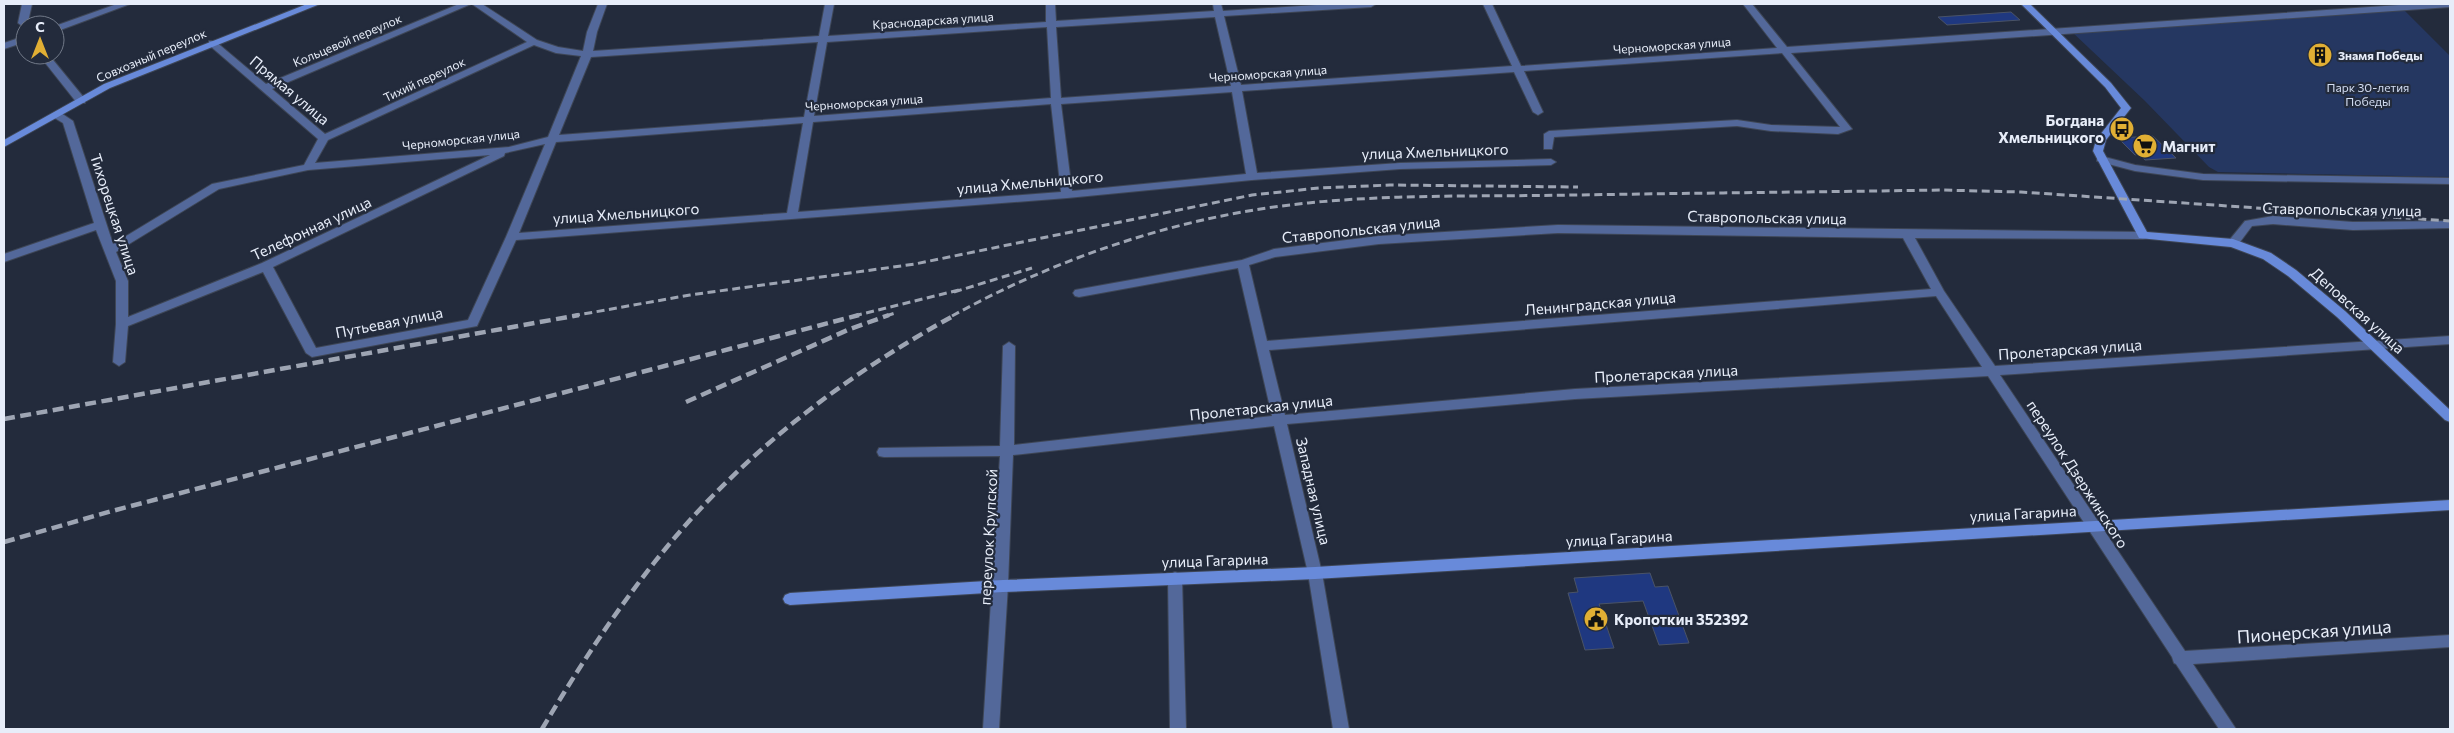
<svg xmlns="http://www.w3.org/2000/svg" width="2454" height="733" font-family="Commissioner,sans-serif">
<style>
.green{fill:#253761}
.building{fill:#1f3880;stroke:#4a5366}
.lines{fill:none;stroke-linecap:round;stroke-linejoin:round}
.street-casing{stroke:#3e4656;stroke-width:2}
.secondary-casing{stroke:#3e4656;stroke-width:2}
.street{fill:#53689a;fill-rule:evenodd}
.secondary{fill:#688ada;fill-rule:evenodd}
.rail-far1{stroke:#9ea5b3;stroke-width:3;stroke-dasharray:8 4.5;stroke-linecap:butt}
.rail{stroke:#9ea5b3;stroke-width:4.5;stroke-dasharray:11 5.5;stroke-linecap:butt}
.labels{text-anchor:middle;dominant-baseline:central;stroke-width:4.5;stroke-linejoin:round;paint-order:stroke}
.far-street-label{font-size:12px;fill:#e7edf9;stroke:#232b3c}
.far-poi-label{font-size:12px;font-weight:bold;fill:#e7edf9;stroke:#232b3c;text-anchor:start}
.far-park-label{font-size:12px;fill:#d3ddf2;stroke:#232b3c}
.street-label{font-size:15px;fill:#e7edf9;stroke:#232b3c}
.poi-label{font-size:15px;font-weight:bold;fill:#e7edf9;stroke:#232b3c;text-anchor:start}
.near-street-label{font-size:18px;fill:#e7edf9;stroke:#232b3c}
</style>
<rect width="100%" height="100%" fill="#232b3c"/>
<path class="green" d="M2404 10 2450 56V177L2218 172 2209 167 2145 101 2071 31Z"/>
<path class="building" d="M2011 12 2020 20 1947 25 1938 17Z
M2153 136 2176 158 2145 160 2140 154 2135 155 2118 138Z
M1650 573 1655 587 1668 586 1689 643 1659 645 1643 601 1599 604 1614 648 1585 650 1568 593 1578 592 1574 578Z"/>
<g class="lines">
<defs>
<path id="street" d="M22 4H32L28 22 31 25H25V28L18 23Z
M117 4H130L55 32V26Z
M459 4H471L272 89 325 134 527 42 472 4H482L537 40 558 47 583 51 587 32 598 4H607L597 32 593 51 819 36 825 4H834L828 36 1046 22V4H1055L1056 21 1214 11 1213 4H1221L1223 11 1332 4H1376L1371 7 1224 16 1241 85 1512 66 1483 4H1492L1521 66 1777 48 1743 4H1752L1787 47 2414 4H2450V7L1791 53 1852 129 1838 134 1771 131 1737 126 1554 137 1552 149H1544V134L1549 131 1737 120 1771 125 1840 127 1782 53 1524 71 1543 112 1538 115 1533 112 1514 72 1242 91 1257 173 1400 163 1551 159 1556 162 1551 165 1400 169 1252 180 1067 198 516 240 477 326 312 357 306 353 263 272 128 326 125 362 119 366 113 362 116 324V281L96 230 4 262V254L94 223 63 123 53 117V113H61L73 121 113 244 212 184 304 165 318 139 209 45V41H215L266 84ZM1215 17 1231 86 1061 98 1056 27ZM1047 27 1051 98 814 116 827 42ZM818 42 804 117 559 135 591 57ZM534 45 556 53 581 56 548 137 509 147 315 163 328 140ZM1232 92 1246 174 1072 191 1061 104ZM1051 104 1061 192 798 212 813 122ZM803 123 787 213 519 233 556 142ZM545 144 506 237 468 320 316 348 273 267 504 156 505 153ZM490 155 262 263 128 317V281L116 252 219 189 308 170Z
M25 36V42L4 49V43Z
M39 55H49L85 99V103H77Z
M2101 156 2135 165 2203 174 2450 178V184L2203 180 2135 171 2097 161V157Z
M2273 216 2353 222 2450 221V228L2353 230 2273 224 2252 226 2237 246H2229L2227 243 2245 221Z
M1558 225 2147 232 2149 235 2147 238 2143 239 1915 238 1944 291 1995 366 2450 336V344L2000 375 2185 651 2450 635V647L2193 664 2236 729H2219L2176 664 2174 663 2172 657 1988 376 1575 399 1287 424 1322 573 1349 729H1333L1308 573 1274 426 1013 455 1008 585 999 729H983L1000 456 884 457 879 456 877 452 879 448 1000 446 1003 346 1009 342 1015 346 1014 445 1272 416 1238 268 1079 297 1075 296 1073 293 1075 290 1242 260 1274 249 1379 236ZM1558 233 1903 238 1931 289 1267 341 1249 265 1275 257 1379 244ZM1936 296 1982 367 1575 389 1285 415 1269 350Z
M1175 572 1180 574 1182 578 1186 729H1170L1168 578 1170 574Z"/>
<path id="secondary" d="M307 4H320L110 88 4 147V140L104 84Z
M2021 4H2030L2111 83 2131 108 2106 140 2103 151 2147 232 2233 239 2271 253 2296 270 2345 311 2450 410V422L2445 420 2337 317 2288 276 2263 259 2231 247 2139 238 2093 151 2096 140 2121 108 2105 87Z
M2450 500V510L1315 579 1003 592 790 605 785 603 783 599 785 595 790 593 1003 580 1315 567Z"/>
</defs>
<use href="#street" class="street-casing"/>
<use href="#secondary" class="secondary-casing"/>
<use href="#street" class="street"/>
<use href="#secondary" class="secondary"/>
<path class="rail-far1" d="M954 292 1032 268
M572 316 690 295 915 264 1252 195 1319 188 1390 185 1578 187
M854 316 959 290
M886 316 895 313
M952 316C1048 263 1158 224 1267 208 1369 193 1473 197 1575 195 1697 193 1818 192 1940 190L2021 192 2450 221"/>
<path class="rail" d="M686 402 850 329 889 315
M4 419 579 315
M4 542 112 511 859 315
M542 729C589 650 640 573 703 506 776 429 862 366 955 315"/>
</g>
<defs>
<symbol id="building-disc" viewBox="-11 -11 22 22"><circle r="9.5" fill="#e1af34" stroke="#232b3c"/><path d="M-4-6H4V6H1V3H-1V6H-4ZM-2.5-4.3h1.7v1.8h-1.7ZM.8-4.3h1.7v1.8H.8ZM-2.5-1h1.7V.8h-1.7ZM.8-1h1.7V.8H.8Z" fill="#111"/></symbol>
<symbol id="bus-disc" viewBox="-11 -11 22 22"><circle r="9.5" fill="#e1af34" stroke="#232b3c"/><path d="M-5-6H5V4H4V6H2V4H-2V6H-4V4H-5ZM-3.5-4V0h7V-4ZM-3.5 1.2v1.5H-2V1.2ZM2 1.2v1.5H3.5V1.2Z" fill="#111"/></symbol>
<symbol id="supermarket-disc" viewBox="-11 -11 22 22"><circle r="9.5" fill="#e1af34" stroke="#232b3c"/><path d="M-6-5.5h2.5l.6 2H6L4.5 2H-2.5L-4.4-4H-6ZM-1.5 3.2a1.3 1.3 0 1 0 .1 0ZM3 3.2a1.3 1.3 0 1 0 .1 0Z" fill="#111"/></symbol>
<symbol id="civic-disc" viewBox="-11 -11 22 22"><circle r="9.5" fill="#e1af34" stroke="#232b3c"/><path d="M-.6-6.5H3V-4.5H.6V-3L4-1V1h2V6H-6V1h2V-1L-.6-3ZM-1.2 2.5V6h2.4V2.5Z" fill="#111"/></symbol>
</defs>
<g fill-rule="evenodd">
<use href="#building-disc" x="2306" y="41" width="28" height="28"/>
<use href="#bus-disc" x="2108" y="115" width="28" height="28"/>
<use href="#supermarket-disc" x="2131" y="132" width="28" height="28"/>
<use href="#civic-disc" x="1582" y="605" width="28" height="28"/>
</g>
<g class="labels">
<g class="far-street-label">
<text transform="translate(933 20) rotate(-4)">Краснодарская улица</text>
<text transform="translate(347 40) rotate(-23)">Кольцевой переулок</text>
<text transform="translate(1672 45) rotate(-4)">Черноморская улица</text>
<text transform="translate(151 55) rotate(-23)">Совхозный переулок</text>
<text transform="translate(1268 73) rotate(-4)">Черноморская улица</text>
<text transform="translate(424 79) rotate(-25)">Тихий переулок</text>
<text transform="translate(864 102) rotate(-4)">Черноморская улица</text>
<text transform="translate(461 139) rotate(-6)">Черноморская улица</text>
</g>
<g class="far-poi-label">
<text x="2338" y="55">Знамя Победы</text>
</g>
<g class="far-park-label">
<text x="2368" y="87">Парк 30-летия<tspan x="2368" dy="14">Победы</tspan></text>
</g>
<g class="street-label">
<text transform="translate(290 90) rotate(40)">Прямая улица</text>
<text transform="translate(1435 151) rotate(-2)">улица Хмельницкого</text>
<text transform="translate(1030 182) rotate(-5)">улица Хмельницкого</text>
<text transform="translate(2342 209) rotate(1)">Ставропольская улица</text>
<text transform="translate(626 213) rotate(-4)">улица Хмельницкого</text>
<text transform="translate(115 214) rotate(72)">Тихорецкая улица</text>
<text transform="translate(1767 217) rotate(1)">Ставропольская улица</text>
<text transform="translate(311 228) rotate(-25)">Телефонная улица</text>
<text transform="translate(1361 229) rotate(-6)">Ставропольская улица</text>
<text transform="translate(1600 303) rotate(-5)">Ленинградская улица</text>
<text transform="translate(2358 310) rotate(42)">Деповская улица</text>
<text transform="translate(389 322) rotate(-11)">Путьевая улица</text>
<text transform="translate(2070 349) rotate(-4)">Пролетарская улица</text>
<text transform="translate(1666 373) rotate(-3)">Пролетарская улица</text>
<text transform="translate(1261 407) rotate(-6)">Пролетарская улица</text>
<text transform="translate(2078 474) rotate(57)">переулок Дзержинского</text>
<text transform="translate(1314 491) rotate(77)">Западная улица</text>
<text transform="translate(2023 513) rotate(-3)">улица Гагарина</text>
<text transform="translate(988 537) rotate(-87)">переулок Крупской</text>
<text transform="translate(1619 538) rotate(-3)">улица Гагарина</text>
<text transform="translate(1215 560) rotate(-2)">улица Гагарина</text>
</g>
<g class="poi-label">
<text x="2104" y="120" text-anchor="end">Богдана<tspan x="2104" dy="17">Хмельницкого</tspan></text>
<text x="2162" y="146">Магнит</text>
<text x="1614" y="619">Кропоткин 352392</text>
</g>
<g class="near-street-label">
<text transform="translate(2314 631) rotate(-4)">Пионерская улица</text>
</g>
</g>
<rect width="2454" height="733" fill="none" stroke="#e7edf9" stroke-width="10"/>
<g transform="translate(40 40)"><circle r="24" fill="#232b3c" stroke="#717988"/>
<path d="M0-4L9 19L0 12L-9 19Z" fill="#e1af34"/>
<text y="-8" font-size="14" font-weight="bold" text-anchor="middle" fill="#e7edf9">С</text>
</g>
</svg>
